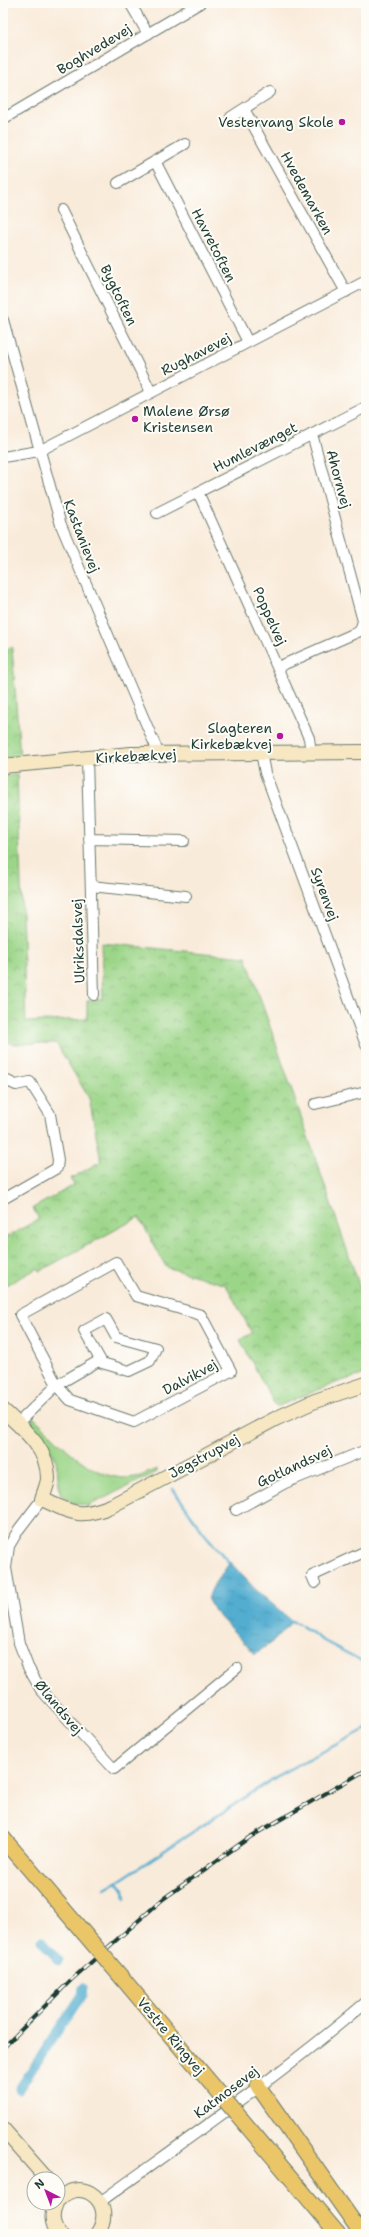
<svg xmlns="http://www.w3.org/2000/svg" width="369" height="2237" font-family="'Shantell Sans',sans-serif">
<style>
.grass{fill:#9bd588;stroke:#5d895e}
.park{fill:url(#park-crowns);stroke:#5d895e}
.water{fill:url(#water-ripples);stroke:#397582}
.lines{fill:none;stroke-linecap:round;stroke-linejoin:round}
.stream{stroke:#53add0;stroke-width:2.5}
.canal{stroke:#53add0;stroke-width:9}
.street-casing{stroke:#6b7a6e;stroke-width:12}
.secondary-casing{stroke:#6b7a6e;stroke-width:16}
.primary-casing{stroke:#6b7a6e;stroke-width:17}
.street{stroke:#fff;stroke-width:10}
.secondary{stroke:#f7e8c3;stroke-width:14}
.primary{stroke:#ebc669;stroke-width:15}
.rail-casing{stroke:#1f3d34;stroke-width:4}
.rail{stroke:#fdfcf7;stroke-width:2.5;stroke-dasharray:8;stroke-linecap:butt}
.primary-bridge-casing{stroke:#6b7a6e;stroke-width:17;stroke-linecap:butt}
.primary-bridge{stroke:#ebc669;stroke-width:15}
.poi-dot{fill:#b5179e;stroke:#fdfcf7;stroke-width:1.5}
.labels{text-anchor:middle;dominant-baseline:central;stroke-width:4;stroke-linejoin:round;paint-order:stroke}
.street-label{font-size:14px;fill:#1f3d34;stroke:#fdfcf7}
.poi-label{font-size:14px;fill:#1f3d34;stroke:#fdfcf7;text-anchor:end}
</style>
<defs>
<pattern id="park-crowns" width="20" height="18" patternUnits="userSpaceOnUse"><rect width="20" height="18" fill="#9bd588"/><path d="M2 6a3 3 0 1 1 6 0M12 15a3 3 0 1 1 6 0" fill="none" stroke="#7eae70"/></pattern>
<pattern id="water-ripples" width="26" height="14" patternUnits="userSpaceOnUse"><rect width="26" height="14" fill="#53add0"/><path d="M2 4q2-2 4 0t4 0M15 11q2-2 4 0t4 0" fill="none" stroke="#448eaa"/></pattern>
</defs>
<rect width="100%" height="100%" fill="#fdfcf7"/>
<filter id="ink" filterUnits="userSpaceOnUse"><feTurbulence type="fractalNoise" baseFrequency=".025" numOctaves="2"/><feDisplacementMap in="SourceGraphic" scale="8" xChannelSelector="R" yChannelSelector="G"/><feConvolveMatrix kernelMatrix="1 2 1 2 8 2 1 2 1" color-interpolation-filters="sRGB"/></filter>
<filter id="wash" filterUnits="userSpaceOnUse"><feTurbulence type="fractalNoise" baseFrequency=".012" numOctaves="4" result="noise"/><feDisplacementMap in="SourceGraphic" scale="16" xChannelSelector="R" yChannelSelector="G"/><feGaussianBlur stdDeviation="0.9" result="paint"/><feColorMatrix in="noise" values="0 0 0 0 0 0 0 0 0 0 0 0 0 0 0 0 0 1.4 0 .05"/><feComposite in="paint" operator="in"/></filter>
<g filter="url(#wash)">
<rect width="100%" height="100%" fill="#f9ebda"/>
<path class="grass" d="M33 1417C61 1442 94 1485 136 1477 143 1476 150 1471 157 1469V1472L88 1506 70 1502 60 1493 56 1460 45 1440 33 1428 31 1421Z"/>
<path class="park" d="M12 647 20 757 3 758V649Z
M17 775 26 1022 87 1019V1000L103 999 101 943 246 957 366 1305V1374L338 1382 276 1407 240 1340 252 1333 226 1285 166 1267 139 1217 40 1271 38 1268 3 1287V1239L39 1219 33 1208 74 1185 70 1179 101 1161 89 1098 56 1043 13 1044 3 1040V776Z"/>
<path class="water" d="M230 1562 254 1588 292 1621 275 1640 255 1654 214 1611 208 1600C213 1581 220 1578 230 1562Z"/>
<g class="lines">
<path class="stream" d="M173 1489 203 1532 231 1565
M289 1620 299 1624
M302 1626 322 1640 366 1663
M117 1882 282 1773 366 1729
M105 1889 117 1882 124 1889 125 1898"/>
<path class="canal" d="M42 1941 59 1961
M19 2089 82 1995 83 1988"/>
</g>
</g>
<g filter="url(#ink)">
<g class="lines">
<defs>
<path id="street" d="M130 3 148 34
M244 109 346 292
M231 117 270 92
M3 119 200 3
M155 161 248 342
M118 183 185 144
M61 210 151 392
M3 320 61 525 156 747V754
M3 457 39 451 366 281
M198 492 309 738 311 753
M157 513 366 407
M278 667 360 631 363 621 312 434
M261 753 265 773 366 1045
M87 759 94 995
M89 839 184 841
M91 886 186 896
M3 1079 16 1085 30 1082 50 1114 58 1160 57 1168 3 1199
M315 1104 366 1092
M116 1262 136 1296 201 1315 231 1371 134 1422 70 1400 57 1385 20 1315Z
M106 1319 116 1337 156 1348 150 1361 129 1371 102 1363 84 1331Z
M17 1424 57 1385 100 1360
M42 1499 19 1529 9 1546 6 1568 19 1643 28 1667 41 1690 114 1769 237 1668
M236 1510 285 1483 366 1450
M315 1583 312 1576 366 1551
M100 2202C190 2137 282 2074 366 2002"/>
<path id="secondary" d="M3 766 131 754 366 752
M3 1410C23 1429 48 1448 48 1478 48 1484 44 1492 42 1499 72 1513 80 1519 111 1506L277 1418 315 1401 366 1384
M3 2129 47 2179
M58 2200C82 2174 118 2204 97 2234
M56 2203C51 2214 51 2225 60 2234"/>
<path id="primary" d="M3 1838 83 1932
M123 1979 219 2093
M258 2086 362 2234
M242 2120 338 2234"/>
</defs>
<use href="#street" class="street-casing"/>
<use href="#secondary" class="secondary-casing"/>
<use href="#primary" class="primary-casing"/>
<use href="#street" class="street"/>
<use href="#secondary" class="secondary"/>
<use href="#primary" class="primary"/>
<defs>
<path id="rail" d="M3 2048 71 1980 163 1899 250 1837 366 1770"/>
</defs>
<use href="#rail" class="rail-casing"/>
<use href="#rail" class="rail"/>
<defs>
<path id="primary-bridge" d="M83 1932 123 1979
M219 2093 242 2120"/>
</defs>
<use href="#primary-bridge" class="primary-bridge-casing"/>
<use href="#primary-bridge" class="primary-bridge"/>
</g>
</g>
<g class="poi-dot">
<circle cx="342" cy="122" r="4"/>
<circle cx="135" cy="419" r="4"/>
<circle cx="280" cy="736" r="4"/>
</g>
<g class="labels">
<g class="street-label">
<text transform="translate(94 49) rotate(-31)">Boghvedevej</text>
<text transform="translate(307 193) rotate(61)">Hvedemarken</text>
<text transform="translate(214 245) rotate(63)">Havretoften</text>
<text transform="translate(119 295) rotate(64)">Bygtoften</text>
<text transform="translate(196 354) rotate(-27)">Rughavevej</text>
<text transform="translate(255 447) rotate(-27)">Humlevænget</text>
<text transform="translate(339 479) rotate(75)">Ahornvej</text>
<text transform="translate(82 536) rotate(69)">Kastanievej</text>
<text transform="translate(270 616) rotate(66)">Poppelvej</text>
<text transform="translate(136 756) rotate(-3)">Kirkebækvej</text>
<text transform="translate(325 894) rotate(70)">Syrenvej</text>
<text transform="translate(78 941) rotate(-92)">Ulriksdalsvej</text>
<text transform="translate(190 1377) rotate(-28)">Dalvikvej</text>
<text transform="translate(204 1456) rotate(-28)">Jegstrupvej</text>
<text transform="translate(294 1466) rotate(-25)">Gotlandsvej</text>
<text transform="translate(59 1707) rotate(50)">Ølandsvej</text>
<text transform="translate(171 2036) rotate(50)">Vestre Ringvej</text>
<text transform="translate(226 2092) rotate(-37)">Katmosevej</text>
</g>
<g class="poi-label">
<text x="334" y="122">Vestervang Skole</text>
<text x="143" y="411" text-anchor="start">Malene Ørsø<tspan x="143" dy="16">Kristensen</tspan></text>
<text x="272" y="728">Slagteren<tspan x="272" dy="16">Kirkebækvej</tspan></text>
</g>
</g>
<rect width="369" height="2237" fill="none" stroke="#fdfcf7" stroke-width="16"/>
<g transform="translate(46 2191) rotate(318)"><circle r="19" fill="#fdfcf7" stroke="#a4b0a9"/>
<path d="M0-3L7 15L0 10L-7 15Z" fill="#b5179e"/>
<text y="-6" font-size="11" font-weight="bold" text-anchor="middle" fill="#1f3d34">N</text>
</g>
</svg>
